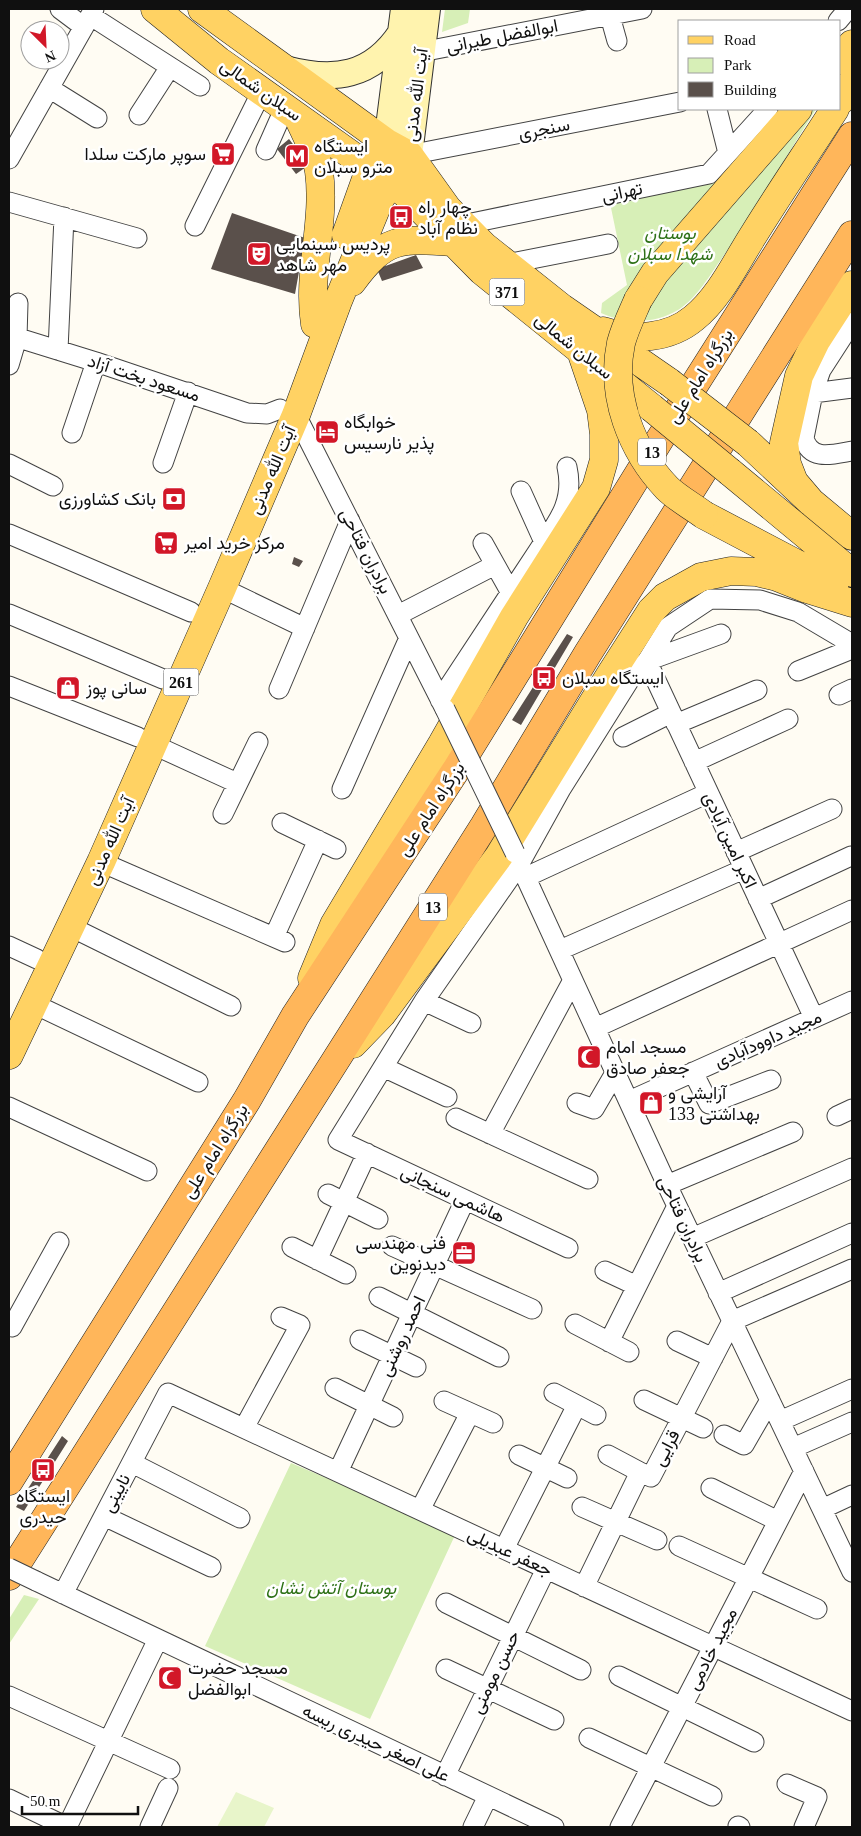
<svg xmlns="http://www.w3.org/2000/svg" width="861" height="1836" font-family="'Times New Roman',Vazirmatn,serif">
<style>
.green{fill:#d7efb7}
.pitch{fill:#e8f5ca}
.building{fill:#5a504b}
.lines{fill:none;stroke-linecap:round;stroke-linejoin:round}
.minor-casing{stroke:#434343;stroke-width:21}
.secondary-casing{stroke:#323232;stroke-width:28}
.primary-casing{stroke:#212121;stroke-width:29}
.trunk-casing{stroke:#212121;stroke-width:29}
.minor{stroke:#fff;stroke-width:19}
.secondary{stroke:#fff3ae;stroke-width:26}
.primary{stroke:#ffd263;stroke-width:28}
.trunk{stroke:#ffb65a;stroke-width:28}
.minor-bridge-casing{stroke:#434343;stroke-width:21;stroke-linecap:butt}
.primary-bridge-casing{stroke:#212121;stroke-width:29;stroke-linecap:butt}
.minor-bridge{stroke:#fff;stroke-width:19}
.primary-bridge{stroke:#ffd263;stroke-width:28}
.labels{text-anchor:middle;dominant-baseline:central;stroke-width:5;stroke-linejoin:round;paint-order:stroke}
.shield{fill:#fff;stroke:#585858;stroke-width:1}
.shield-label{font-size:16px;font-weight:bold;fill:#101010}
.street-label{font-size:18px;fill:#101010;stroke:#fff}
.poi-label{font-size:18px;fill:#101010;stroke:#fff;text-anchor:start}
.park-label{font-size:18px;font-style:italic;fill:#2e7117;stroke:#fff}
</style>
<rect width="100%" height="100%" fill="#fffcf3"/>
<path class="green" d="M445 9H470L468 23 442 32Z
M812 109H816C785 158 756 209 722 258 710 275 697 298 678 310 655 324 625 324 601 313L602 303 627 285 610 203 678 189 759 168Z
M291 1463 456 1533 370 1719 205 1646Z
M24 1595 39 1599 9 1644V1619Z"/>
<path class="pitch" d="M236 1792 274 1808 264 1827H217Z"/>
<path class="building" d="M289 139 309 165 296 174 277 149Z
M232 213 305 238 295 294 211 269Z
M416 255 423 268 382 281 377 269Z
M294 557 303 561 299 567 292 564Z
M567 634 573 637 521 725 512 720Z
M62 1436 68 1441 24 1511 16 1507Z"/>
<g class="lines">
<defs>
<path id="minor" d="M60 9 84 27
M91 16 200 86
M610 16 617 41
M838 21 848 9
M421 52 642 9
M49 88 97 118
M717 109 728 153
M139 115 170 67
M266 150 285 107
M409 155 680 102
M9 159 94 9
M9 202 137 238
M462 225 709 174 768 109
M195 226 262 91
M506 264 608 244
M852 322 821 370 813 393 804 438C810 462 834 454 852 451
M9 335 96 362 247 413 267 414 280 409
M58 350 64 217
M9 365 17 338 18 303
M813 393 852 388
M296 415 445 709
M72 433 96 362
M163 463 188 392
M9 464 53 486
M9 534 191 612
M544 542C561 518 574 498 567 467
M483 543 511 593
M222 588 305 628
M9 614 163 679
M398 615 495 565
M721 634 647 661 814 1018
M798 671 852 649
M9 686 138 737
M279 689 350 521
M839 695 852 689
M440 700 544 542 521 491
M676 724 757 690
M623 737 671 713
M154 745 237 783
M694 762 788 719
M342 789 409 638
M223 814 258 742
M282 823 336 849
M736 852 832 809
M515 854 667 1185 852 1572
M101 862 285 942
M526 877 708 793
M758 899 851 856
M71 927 231 1006
M274 937 318 840
M9 946 37 959
M560 950 744 869
M424 1001 471 1023
M34 1004 198 1082
M595 1028 852 910
M383 1067 447 1097
M693 1072 709 1104 771 1080
M629 1101 852 1001
M577 1103 594 1109 615 1073
M9 1107 147 1171
M837 1116 852 1109
M456 1118 588 1179
M490 1134 573 980
M667 1185 793 1132
M328 1194 378 1219
M692 1238 852 1168
M392 1246 532 1309
M292 1247 346 1274
M568 1248 338 1140 424 1001 520 863 561 789 632 676 647 661 668 627 710 599 760 600 798 612 852 644
M317 1260 367 1153
M605 1271 637 1286
M718 1293 852 1233
M379 1297 499 1357
M575 1324 629 1352
M9 1325 12 1327 59 1242
M360 1340 416 1367
M677 1341 713 1358
M609 1342 677 1206
M335 1388 393 1417
M554 1393 596 1415
M644 1400 703 1428
M444 1401 493 1423
M780 1421 852 1389
M244 1428 300 1325 281 1317
M724 1435 744 1445 770 1400
M793 1448 852 1422
M519 1455 567 1478
M608 1455 640 1472
M132 1463 240 1518
M338 1472 465 1200
M711 1488 778 1521
M582 1507 657 1540
M822 1509 852 1495
M420 1510 470 1413
M104 1516 211 1567
M679 1546 817 1609
M504 1549 577 1405
M36 1581 554 1827
M584 1587 640 1472 651 1477 732 1321 852 1269
M63 1594 168 1393 852 1711
M446 1603 581 1670
M446 1669 554 1720
M619 1676 754 1742
M9 1696 170 1769
M589 1738 712 1796
M445 1776 546 1569
M787 1784 817 1797 804 1827
M9 1799 67 1827
M738 1826 740 1827
M67 1827 158 1639
M150 1827 168 1788
M473 1827 488 1796
M620 1827 804 1471"/>
<path id="secondary" d="M285 69C334 82 372 77 401 33
M387 143 404 9
M409 155 427 9"/>
<path id="primary" d="M155 9 219 61 405 193 482 271 652 408
M202 9 387 143 409 155 447 208 484 246 562 308 669 382
M840 60 852 44
M840 101 852 82
M298 117C306 135 316 152 319 171 326 222 307 273 315 324
M346 235 370 168 387 143
M352 282C385 237 400 238 453 242
M638 300 655 273 798 109
M603 331C633 341 669 339 694 318 720 297 736 262 754 234 780 192 808 151 835 109
M748 443 811 502 852 536
M730 472 852 573
M811 502 794 482 787 464 784 443 799 376 816 341 852 285
M704 515 816 574 834 586
M312 978 334 925 442 744 514 617 596 488 604 460V434L601 410 582 354
M353 1044 382 1014 499 856 610 675 651 611 665 597 701 577 731 571 756 572 777 577 807 589 852 603
M9 1055 101 862 222 588 296 415 338 301 380 199 409 155"/>
<path id="trunk" d="M9 1481 247 1100 295 1016 456 770 660 439 852 136
M9 1576 484 826 588 653 852 235"/>
</defs>
<use href="#minor" class="minor-casing"/>
<use href="#secondary" class="secondary-casing"/>
<use href="#primary" class="primary-casing"/>
<use href="#trunk" class="trunk-casing"/>
<use href="#minor" class="minor"/>
<use href="#secondary" class="secondary"/>
<use href="#primary" class="primary"/>
<use href="#trunk" class="trunk"/>
<defs>
<path id="minor-bridge" d="M445 709 515 853
M9 1568 36 1581"/>
<path id="primary-bridge" d="M638 300C632 314 625 328 621 343 610 395 631 450 667 488 677 498 692 506 704 515
M669 382 748 443
M652 408 730 472"/>
</defs>
<use href="#minor-bridge" class="minor-bridge-casing"/>
<use href="#primary-bridge" class="primary-bridge-casing"/>
<use href="#minor-bridge" class="minor-bridge"/>
<use href="#primary-bridge" class="primary-bridge"/>
</g>
<defs>
<symbol id="supermarket-square" viewBox="-11 -11 22 22"><rect x="-9" y="-9" width="18" height="18" rx="4" fill="#d21728" stroke="#fff"/><path d="M-6-5.5h2.5l.6 2H6L4.5 2H-2.5L-4.4-4H-6ZM-1.5 3.2a1.3 1.3 0 1 0 .1 0ZM3 3.2a1.3 1.3 0 1 0 .1 0Z" fill="#fff"/></symbol>
<symbol id="metro-square" viewBox="-11 -11 22 22"><rect x="-9" y="-9" width="18" height="18" rx="4" fill="#d21728" stroke="#fff"/><path d="M-5.5 5V-5H-3L0 0L3-5H5.5V5H3V-.5L0 4L-3-.5V5Z" fill="#fff"/></symbol>
<symbol id="bus-square" viewBox="-11 -11 22 22"><rect x="-9" y="-9" width="18" height="18" rx="4" fill="#d21728" stroke="#fff"/><path d="M-5-6H5V4H4V6H2V4H-2V6H-4V4H-5ZM-3.5-4V0h7V-4ZM-3.5 1.2v1.5H-2V1.2ZM2 1.2v1.5H3.5V1.2Z" fill="#fff"/></symbol>
<symbol id="theatre-square" viewBox="-11 -11 22 22"><rect x="-9" y="-9" width="18" height="18" rx="4" fill="#d21728" stroke="#fff"/><path d="M-5-5.5Q0-4 5-5.5V0Q5 5 0 6Q-5 5-5 0ZM-3.3-2.5H-1v1.5H-3.3ZM1-2.5H3.3v1.5H1ZM-2.8 1Q0 5.5 2.8 1Z" fill="#fff"/></symbol>
<symbol id="hotel-square" viewBox="-11 -11 22 22"><rect x="-9" y="-9" width="18" height="18" rx="4" fill="#d21728" stroke="#fff"/><path d="M-6-4.5h1.5V1H6V5H4.5V3h-9V5H-6ZM-4 0a1.8 1.8 0 1 1 3.6 0ZM.5 0V-2.5h3Q6-2.5 6 0Z" fill="#fff"/></symbol>
<symbol id="bank-square" viewBox="-11 -11 22 22"><rect x="-9" y="-9" width="18" height="18" rx="4" fill="#d21728" stroke="#fff"/><path d="M-6-4H6V4H-6ZM0-2.3a2.3 2.3 0 1 0 0 4.6a2.3 2.3 0 1 0 0-4.6Z" fill="#fff"/></symbol>
<symbol id="shop-square" viewBox="-11 -11 22 22"><rect x="-9" y="-9" width="18" height="18" rx="4" fill="#d21728" stroke="#fff"/><path d="M-5-2.5h2.3a2.7 3.5 0 0 1 5.4 0H5L5.5 6h-11ZM-1.5-2.5h3a1.5 2.3 0 0 0-3 0Z" fill="#fff"/></symbol>
<symbol id="mosque-square" viewBox="-11 -11 22 22"><rect x="-9" y="-9" width="18" height="18" rx="4" fill="#d21728" stroke="#fff"/><path d="M3.5-4.9A6 6 0 1 0 3.5 4.9A5 5 0 1 1 3.5-4.9Z" fill="#fff"/></symbol>
<symbol id="office-square" viewBox="-11 -11 22 22"><rect x="-9" y="-9" width="18" height="18" rx="4" fill="#d21728" stroke="#fff"/><path d="M-6-3h4V-5.5h4V-3h4V5H-6ZM-1-4.5V-3h2v-1.5ZM-6 0V1H6V0Z" fill="#fff"/></symbol>
</defs>
<g fill-rule="evenodd">
<use href="#supermarket-square" x="209" y="140" width="28" height="28"/>
<use href="#metro-square" x="283" y="142" width="28" height="28"/>
<use href="#bus-square" x="387" y="203" width="28" height="28"/>
<use href="#theatre-square" x="245" y="240" width="28" height="28"/>
<use href="#hotel-square" x="313" y="418" width="28" height="28"/>
<use href="#bank-square" x="160" y="485" width="28" height="28"/>
<use href="#supermarket-square" x="152" y="529" width="28" height="28"/>
<use href="#bus-square" x="530" y="664" width="28" height="28"/>
<use href="#shop-square" x="54" y="674" width="28" height="28"/>
<use href="#mosque-square" x="575" y="1043" width="28" height="28"/>
<use href="#shop-square" x="637" y="1089" width="28" height="28"/>
<use href="#office-square" x="450" y="1239" width="28" height="28"/>
<use href="#bus-square" x="29" y="1456" width="28" height="28"/>
<use href="#mosque-square" x="156" y="1664" width="28" height="28"/>
</g>
<g class="labels">
<g class="shield">
<rect x="489.5" y="278.5" width="35" height="27" rx="4"/>
<rect x="638" y="438.5" width="28" height="27" rx="4"/>
<rect x="163.5" y="668.5" width="35" height="27" rx="4"/>
<rect x="419" y="893.5" width="28" height="27" rx="4"/>
</g>
<g class="shield-label">
<text x="507" y="292">371</text>
<text x="652" y="452">13</text>
<text x="181" y="682">261</text>
<text x="433" y="907">13</text>
</g>
<g class="street-label">
<text transform="translate(502 36) rotate(-11)">ابوالفضل طیرانی</text>
<text transform="translate(261 90) rotate(35)">سبلان شمالی</text>
<text transform="translate(416 95) rotate(-83)">آیت الله مدنی</text>
<text transform="translate(544 129) rotate(-11)">سنجری</text>
<text transform="translate(622 192) rotate(-12)">تهرانی</text>
<text transform="translate(574 346) rotate(39)">سبلان شمالی</text>
<text transform="translate(700 376) rotate(-58)">بزرگراه امام علی</text>
<text transform="translate(144 378) rotate(18)">مسعود بخت آزاد</text>
<text transform="translate(272 470) rotate(-67)">آیت الله مدنی</text>
<text transform="translate(366 551) rotate(63)">برادران فتاحی</text>
<text transform="translate(431 809) rotate(-57)">بزرگراه امام علی</text>
<text transform="translate(730 840) rotate(65)">اکبر امین آبادی</text>
<text transform="translate(110 841) rotate(-66)">آیت الله مدنی</text>
<text transform="translate(768 1039) rotate(-24)">مجید داوودآبادی</text>
<text transform="translate(215 1151) rotate(-58)">بزرگراه امام علی</text>
<text transform="translate(453 1194) rotate(25)">هاشمی سنجانی</text>
<text transform="translate(683 1219) rotate(65)">برادران فتاحی</text>
<text transform="translate(402 1336) rotate(-65)">احمد روشنی</text>
<text transform="translate(666 1448) rotate(-62)">قرایی</text>
<text transform="translate(116 1493) rotate(-62)">نایینی</text>
<text transform="translate(510 1552) rotate(25)">جعفر عبدیلی</text>
<text transform="translate(712 1649) rotate(-63)">مجید خادمی</text>
<text transform="translate(495 1672) rotate(-64)">حسن مومنی</text>
<text transform="translate(376 1743) rotate(25)">علی اصغر حیدری ریسه</text>
</g>
<g class="poi-label">
<text x="314" y="146">ایستگاه<tspan x="314" dy="21">مترو سبلان</tspan></text>
<text x="206" y="154" text-anchor="end">سوپر مارکت سلدا</text>
<text x="418" y="207">چهار راه<tspan x="418" dy="21">نظام آباد</tspan></text>
<text x="276" y="244">پردیس سینمایی<tspan x="276" dy="21">مهر شاهد</tspan></text>
<text x="344" y="422">خوابگاه<tspan x="344" dy="21">پذیر نارسیس</tspan></text>
<text x="156" y="499" text-anchor="end">بانک کشاورزی</text>
<text x="184" y="543">مرکز خرید امیر</text>
<text x="562" y="678">ایستگاه سبلان</text>
<text x="86" y="688">سانی پوز</text>
<text x="606" y="1047">مسجد امام<tspan x="606" dy="21">جعفر صادق</tspan></text>
<text x="668" y="1093">آرایشی و<tspan x="668" dy="21">بهداشتی 133</tspan></text>
<text x="446" y="1243" text-anchor="end">فنی مهندسی<tspan x="446" dy="21">دیدنوین</tspan></text>
<text x="43" y="1496" text-anchor="middle">ایستگاه<tspan x="43" dy="21">حیدری</tspan></text>
<text x="188" y="1668">مسجد حضرت<tspan x="188" dy="21">ابوالفضل</tspan></text>
</g>
<g class="park-label">
<text x="670" y="233">بوستان<tspan x="670" dy="21">شهدا سبلان</tspan></text>
<text x="331" y="1588">بوستان آتش نشان</text>
</g>
</g>
<rect width="861" height="1836" fill="none" stroke="#101010" stroke-width="20"/>
<rect x="678" y="20" width="162" height="90" fill="#ffffff" stroke="#9f9f9f"/>
<rect x="688" y="36" width="25" height="8" fill="#ffd263" stroke="#9f9f9f"/>
<text x="724" y="45" font-size="15" fill="#101010">Road</text>
<rect x="688" y="58" width="25" height="15" fill="#d7efb7" stroke="#9f9f9f"/>
<text x="724" y="70" font-size="15" fill="#101010">Park</text>
<rect x="688" y="82" width="25" height="15" fill="#5a504b" stroke="#9f9f9f"/>
<text x="724" y="95" font-size="15" fill="#101010">Building</text>
<g transform="translate(45 45) rotate(156)"><circle r="24" fill="#ffffff" stroke="#9f9f9f"/>
<path d="M0-4L9 19L0 12L-9 19Z" fill="#d21728"/>
<text y="-8" font-size="14" font-weight="bold" text-anchor="middle" fill="#101010">N</text>
</g>
<path d="M22 1806v8h116v-8" fill="none" stroke="#101010" stroke-width="2.5"/>
<text x="30" y="1806" font-size="15" fill="#101010" stroke="#ffffff" stroke-width="4" paint-order="stroke">50 m</text>
</svg>
